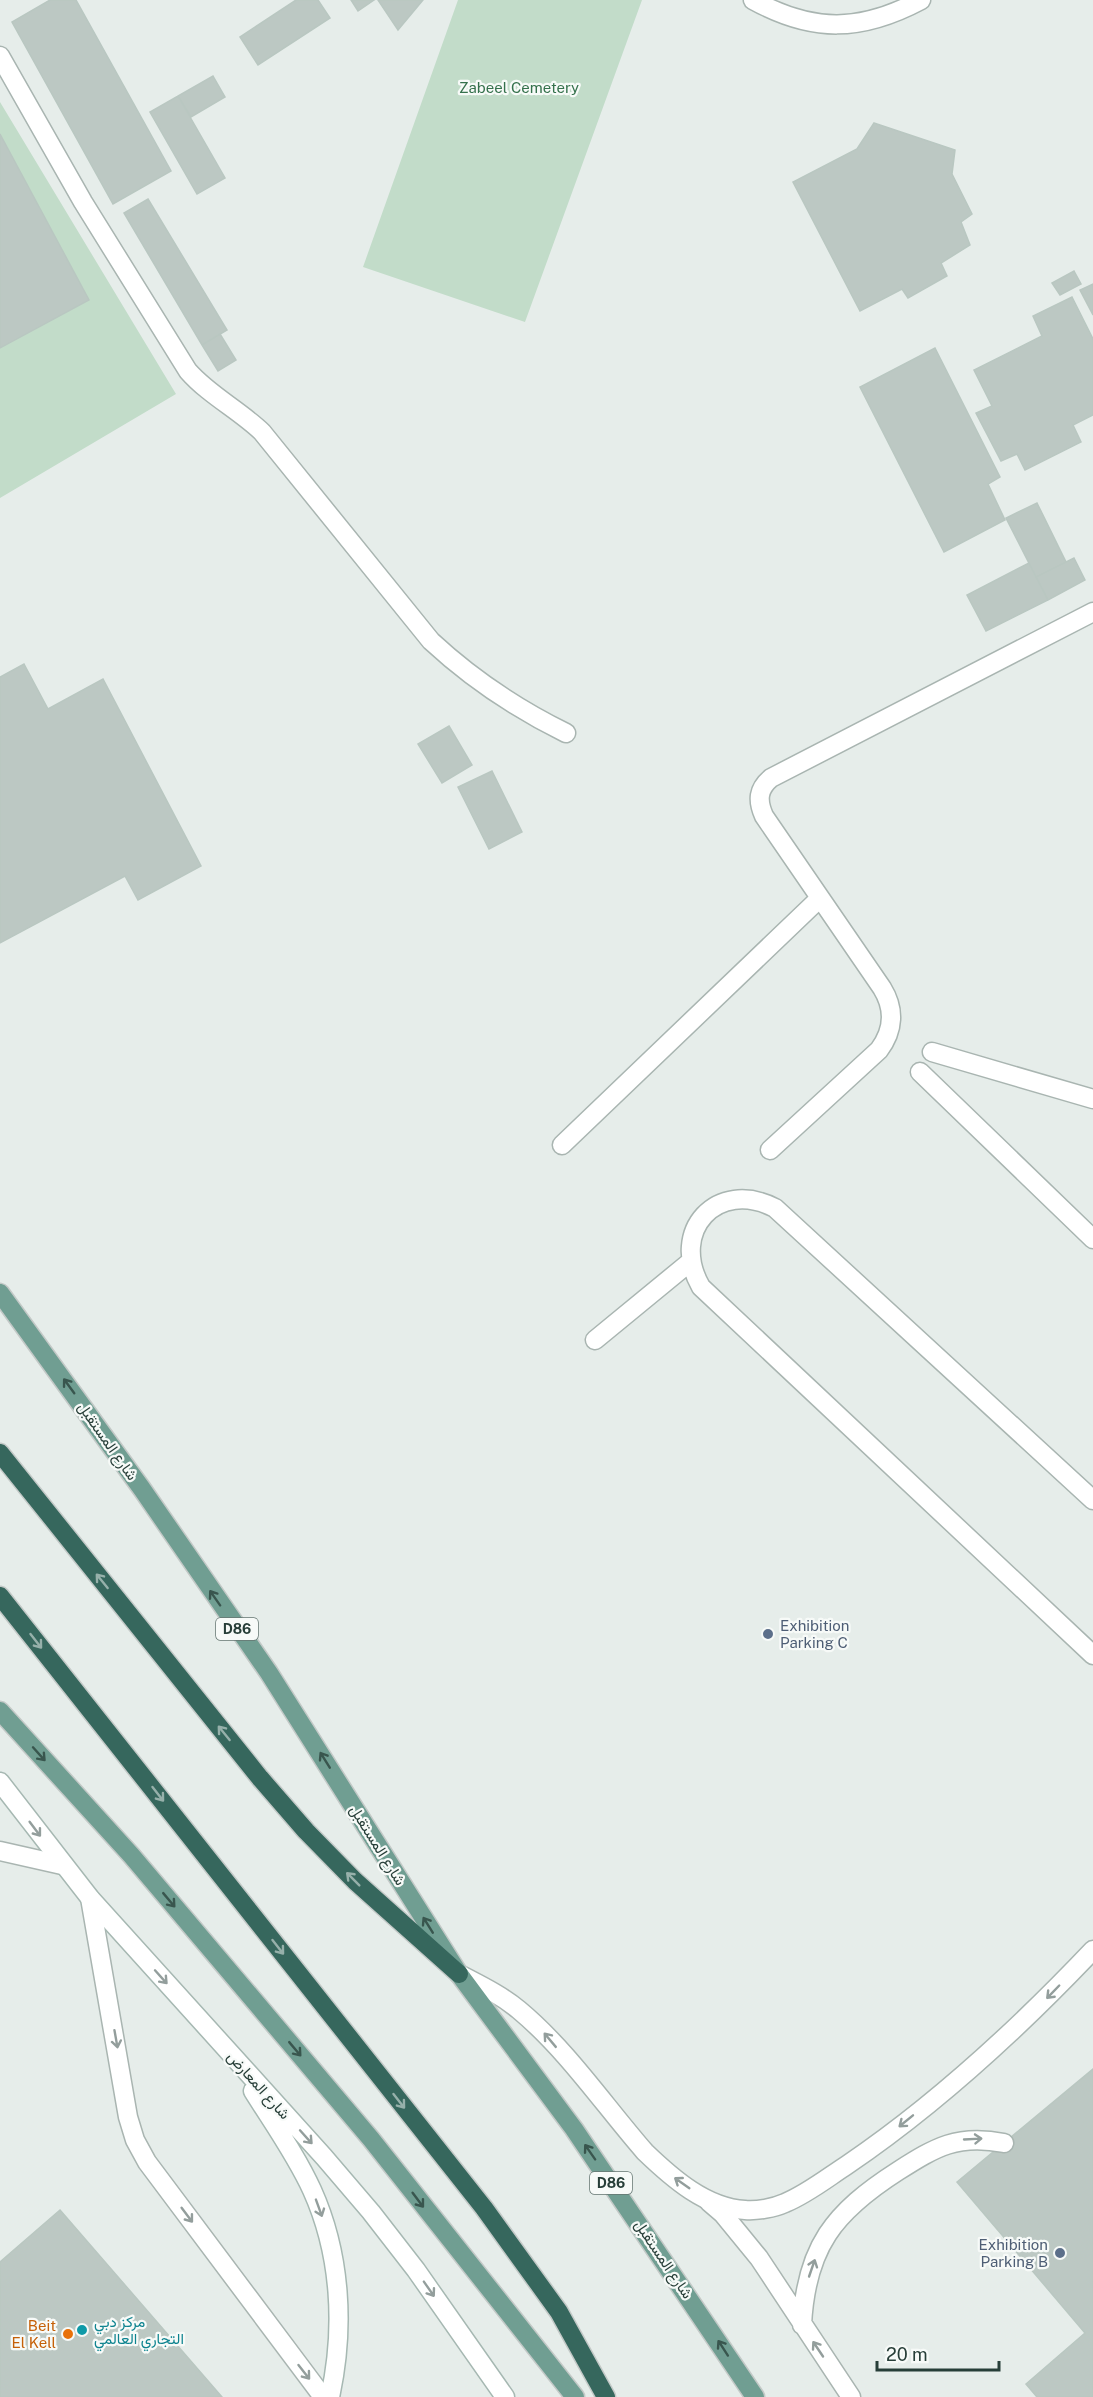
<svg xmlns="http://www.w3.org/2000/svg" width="1093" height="2397" font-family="'Public Sans',Vazirmatn,sans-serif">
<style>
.green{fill:#c2dcc9}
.building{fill:#bcc8c3;stroke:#b9c7c1;stroke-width:1.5}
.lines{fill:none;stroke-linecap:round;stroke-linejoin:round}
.lane-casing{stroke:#a9b5b1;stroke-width:21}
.street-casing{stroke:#a9b5b1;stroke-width:21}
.secondary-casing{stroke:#a6b8b2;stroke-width:21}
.primary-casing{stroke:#c3c9c7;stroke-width:21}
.highway-casing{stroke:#c3c9c7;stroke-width:21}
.lane{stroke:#fff;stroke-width:18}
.street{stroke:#fff;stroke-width:18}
.secondary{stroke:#fff;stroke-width:18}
.primary{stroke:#709e92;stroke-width:18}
.highway{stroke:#36675d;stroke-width:18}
.oneway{stroke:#39564e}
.oneway2{stroke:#96b0aa}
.oneway3{stroke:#939e9c}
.service-dot{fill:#5c6f8a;stroke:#f7faf8;stroke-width:2}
.culture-dot{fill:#0f9aa8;stroke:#f7faf8;stroke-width:2}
.food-dot{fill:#e8710a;stroke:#f7faf8;stroke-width:2}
.labels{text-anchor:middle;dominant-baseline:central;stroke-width:4.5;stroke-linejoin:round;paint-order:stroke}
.shield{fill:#f7faf8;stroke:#657672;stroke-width:1.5}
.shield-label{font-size:14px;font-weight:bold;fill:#273e38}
.park-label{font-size:15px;fill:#35714c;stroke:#f7faf8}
.street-label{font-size:15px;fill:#273e38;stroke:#f7faf8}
.service-label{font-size:15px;fill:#4e5e75;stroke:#f7faf8;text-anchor:start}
.culture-label{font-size:15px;fill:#0d838f;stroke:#f7faf8;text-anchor:start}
.food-label{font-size:15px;fill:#c56008;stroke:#f7faf8;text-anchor:end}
</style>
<rect width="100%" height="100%" fill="#e6edea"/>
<path class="green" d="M458 0H642L525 322 363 267Z
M0 102 176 394 0 498Z"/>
<path class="building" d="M50 0H76L171 171 113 204 12 22Z
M296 0H318L330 18 258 65 240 37Z
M351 0H374L358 11Z
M378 0H423L398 30Z
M213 76 225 97 191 117 178 96Z
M178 96 225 178 197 194 150 112Z
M874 123 955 150 952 174 972 214 961 222 970 245 941 263 947 276 908 298 902 289 860 311 793 182 857 149Z
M0 134 89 300 0 348Z
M148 199 227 330 202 345 124 213Z
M1074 271 1081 284 1060 295 1052 283Z
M1093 284V315L1080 290Z
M1072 297 1093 339V415L1073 425 1081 442 1025 470 1017 454 1001 461 976 413 992 406 974 370 1042 336 1033 316Z
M220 334 236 360 218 371 202 345Z
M935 348 1000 477 988 484 1005 520 944 552 860 387Z
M1037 503 1066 562 1036 577 1006 518Z
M1074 558 1085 580 1048 600 1036 577Z
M1029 563 1048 600 986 631 967 595Z
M24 664 48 709 103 679 201 866 138 900 125 876 0 943V677Z
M449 726 472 765 442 783 418 744Z
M492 771 522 832 489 849 458 787Z
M1093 2069V2397H1037L1026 2384 1085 2333 957 2182Z
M60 2210 222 2397H0V2262Z"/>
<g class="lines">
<defs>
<path id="lane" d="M753 0C813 33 861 32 921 0
M0 56 83 202 188 371C209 395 239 410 262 432L431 641C472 679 515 708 566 733
M932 1052 1093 1099
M920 1072 1093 1239
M562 1145 820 898
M770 1150 879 1050C894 1030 895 1009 882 988L764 816C757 800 758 789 771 778L1093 612
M595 1340 690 1262
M1093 1500 775 1208C717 1178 669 1231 701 1287L1093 1655
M0 1851 62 1865
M90 1898 128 2117 135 2140 147 2162 323 2397
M709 2202 723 2214 759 2258 851 2397
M802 2325C806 2247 834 2212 898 2171 936 2147 957 2134 1004 2143"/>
<path id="street" d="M459 1974C480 1985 501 1995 519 2010 567 2050 604 2105 645 2152 672 2178 706 2208 745 2210 757 2211 774 2208 785 2203 807 2194 827 2178 847 2165 937 2104 1018 2029 1093 1950"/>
<path id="secondary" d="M0 1782 90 1898 324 2157 371 2212 416 2270 505 2397
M253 2091C273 2123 296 2155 312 2190 341 2254 345 2328 330 2397"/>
<path id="primary" d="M0 1293 142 1489 269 1673 459 1974 574 2129 755 2397
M0 1711 131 1855 371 2139 575 2397"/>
<path id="highway" d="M0 1453 260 1778 306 1831 355 1881 459 1974
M0 1596 484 2208 559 2312 606 2397"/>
</defs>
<use href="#lane" class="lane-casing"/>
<use href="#street" class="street-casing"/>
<use href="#secondary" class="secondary-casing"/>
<use href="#primary" class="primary-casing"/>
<use href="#highway" class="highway-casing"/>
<use href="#lane" class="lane"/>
<use href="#street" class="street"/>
<use href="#secondary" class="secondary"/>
<use href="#primary" class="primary"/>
<use href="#highway" class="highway"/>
</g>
<defs><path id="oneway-shaft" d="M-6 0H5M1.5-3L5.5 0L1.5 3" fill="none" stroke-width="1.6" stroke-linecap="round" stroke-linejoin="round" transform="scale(1.5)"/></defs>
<g class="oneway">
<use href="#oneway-shaft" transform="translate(69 1386) rotate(-126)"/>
<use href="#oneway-shaft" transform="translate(215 1598) rotate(-125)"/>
<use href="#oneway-shaft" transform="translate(39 1754) rotate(48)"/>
<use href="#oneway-shaft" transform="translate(325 1760) rotate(-122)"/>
<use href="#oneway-shaft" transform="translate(169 1900) rotate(50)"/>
<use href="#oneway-shaft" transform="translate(428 1925) rotate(-122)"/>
<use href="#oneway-shaft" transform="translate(295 2049) rotate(50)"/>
<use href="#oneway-shaft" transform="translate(590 2152) rotate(-125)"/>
<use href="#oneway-shaft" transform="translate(418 2200) rotate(53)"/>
<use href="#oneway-shaft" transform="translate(723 2348) rotate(-123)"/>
</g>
<g class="oneway2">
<use href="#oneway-shaft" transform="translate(102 1581) rotate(-129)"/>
<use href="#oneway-shaft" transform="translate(36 1641) rotate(52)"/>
<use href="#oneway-shaft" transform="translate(224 1733) rotate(-129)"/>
<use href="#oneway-shaft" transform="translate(158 1794) rotate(52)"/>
<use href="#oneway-shaft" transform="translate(353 1879) rotate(-135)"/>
<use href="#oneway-shaft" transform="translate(278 1947) rotate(52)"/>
<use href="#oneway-shaft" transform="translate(399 2101) rotate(52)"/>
</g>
<g class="oneway3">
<use href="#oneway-shaft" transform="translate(35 1829) rotate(53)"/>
<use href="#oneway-shaft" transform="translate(161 1977) rotate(48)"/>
<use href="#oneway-shaft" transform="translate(1053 1992) rotate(134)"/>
<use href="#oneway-shaft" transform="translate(116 2039) rotate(80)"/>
<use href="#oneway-shaft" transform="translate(550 2040) rotate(-130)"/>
<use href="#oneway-shaft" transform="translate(906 2121) rotate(141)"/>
<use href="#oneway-shaft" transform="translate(306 2137) rotate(48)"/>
<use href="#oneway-shaft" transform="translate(973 2139) rotate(-3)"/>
<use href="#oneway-shaft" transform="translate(682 2183) rotate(-145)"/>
<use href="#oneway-shaft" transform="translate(319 2208) rotate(70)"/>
<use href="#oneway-shaft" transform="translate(187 2215) rotate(53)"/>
<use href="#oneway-shaft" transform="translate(812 2268) rotate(-71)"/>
<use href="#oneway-shaft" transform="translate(429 2289) rotate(55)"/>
<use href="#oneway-shaft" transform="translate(818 2349) rotate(-124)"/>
<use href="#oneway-shaft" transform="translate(304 2372) rotate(52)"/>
</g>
<g class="service-dot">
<circle cx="768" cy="1634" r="6"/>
<circle cx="1060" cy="2253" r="6"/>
</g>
<circle class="culture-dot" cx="82" cy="2330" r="6"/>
<circle class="food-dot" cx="68" cy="2334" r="6"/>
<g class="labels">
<g class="shield">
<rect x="216" y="1618" width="42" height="22" rx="4.5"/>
<rect x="590" y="2172" width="42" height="22" rx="4.5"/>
</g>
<g class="shield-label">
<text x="237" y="1629">D86</text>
<text x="611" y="2183">D86</text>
</g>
<g class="park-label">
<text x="519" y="87">Zabeel Cemetery</text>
</g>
<g class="street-label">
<text transform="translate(108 1441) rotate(55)">شارع المستقبل</text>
<text transform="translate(378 1845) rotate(58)">شارع المستقبل</text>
<text transform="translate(259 2085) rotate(48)">شارع المعارض</text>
<text transform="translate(664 2259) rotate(56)">شارع المستقبل</text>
</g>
<g class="service-label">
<text x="780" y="1625">Exhibition<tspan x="780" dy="17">Parking C</tspan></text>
<text x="1048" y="2244" text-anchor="end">Exhibition<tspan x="1048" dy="17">Parking B</tspan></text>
</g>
<g class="culture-label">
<text x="94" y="2321">مركز دبي<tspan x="94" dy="17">التجاري العالمي</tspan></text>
</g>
<g class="food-label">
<text x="56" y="2325">Beit<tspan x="56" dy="17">El Kell</tspan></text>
</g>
</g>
<path d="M877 2361v9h122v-9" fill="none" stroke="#273e38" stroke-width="3"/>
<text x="886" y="2361" font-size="18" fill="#273e38" stroke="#f7faf8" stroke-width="4.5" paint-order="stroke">20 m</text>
</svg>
